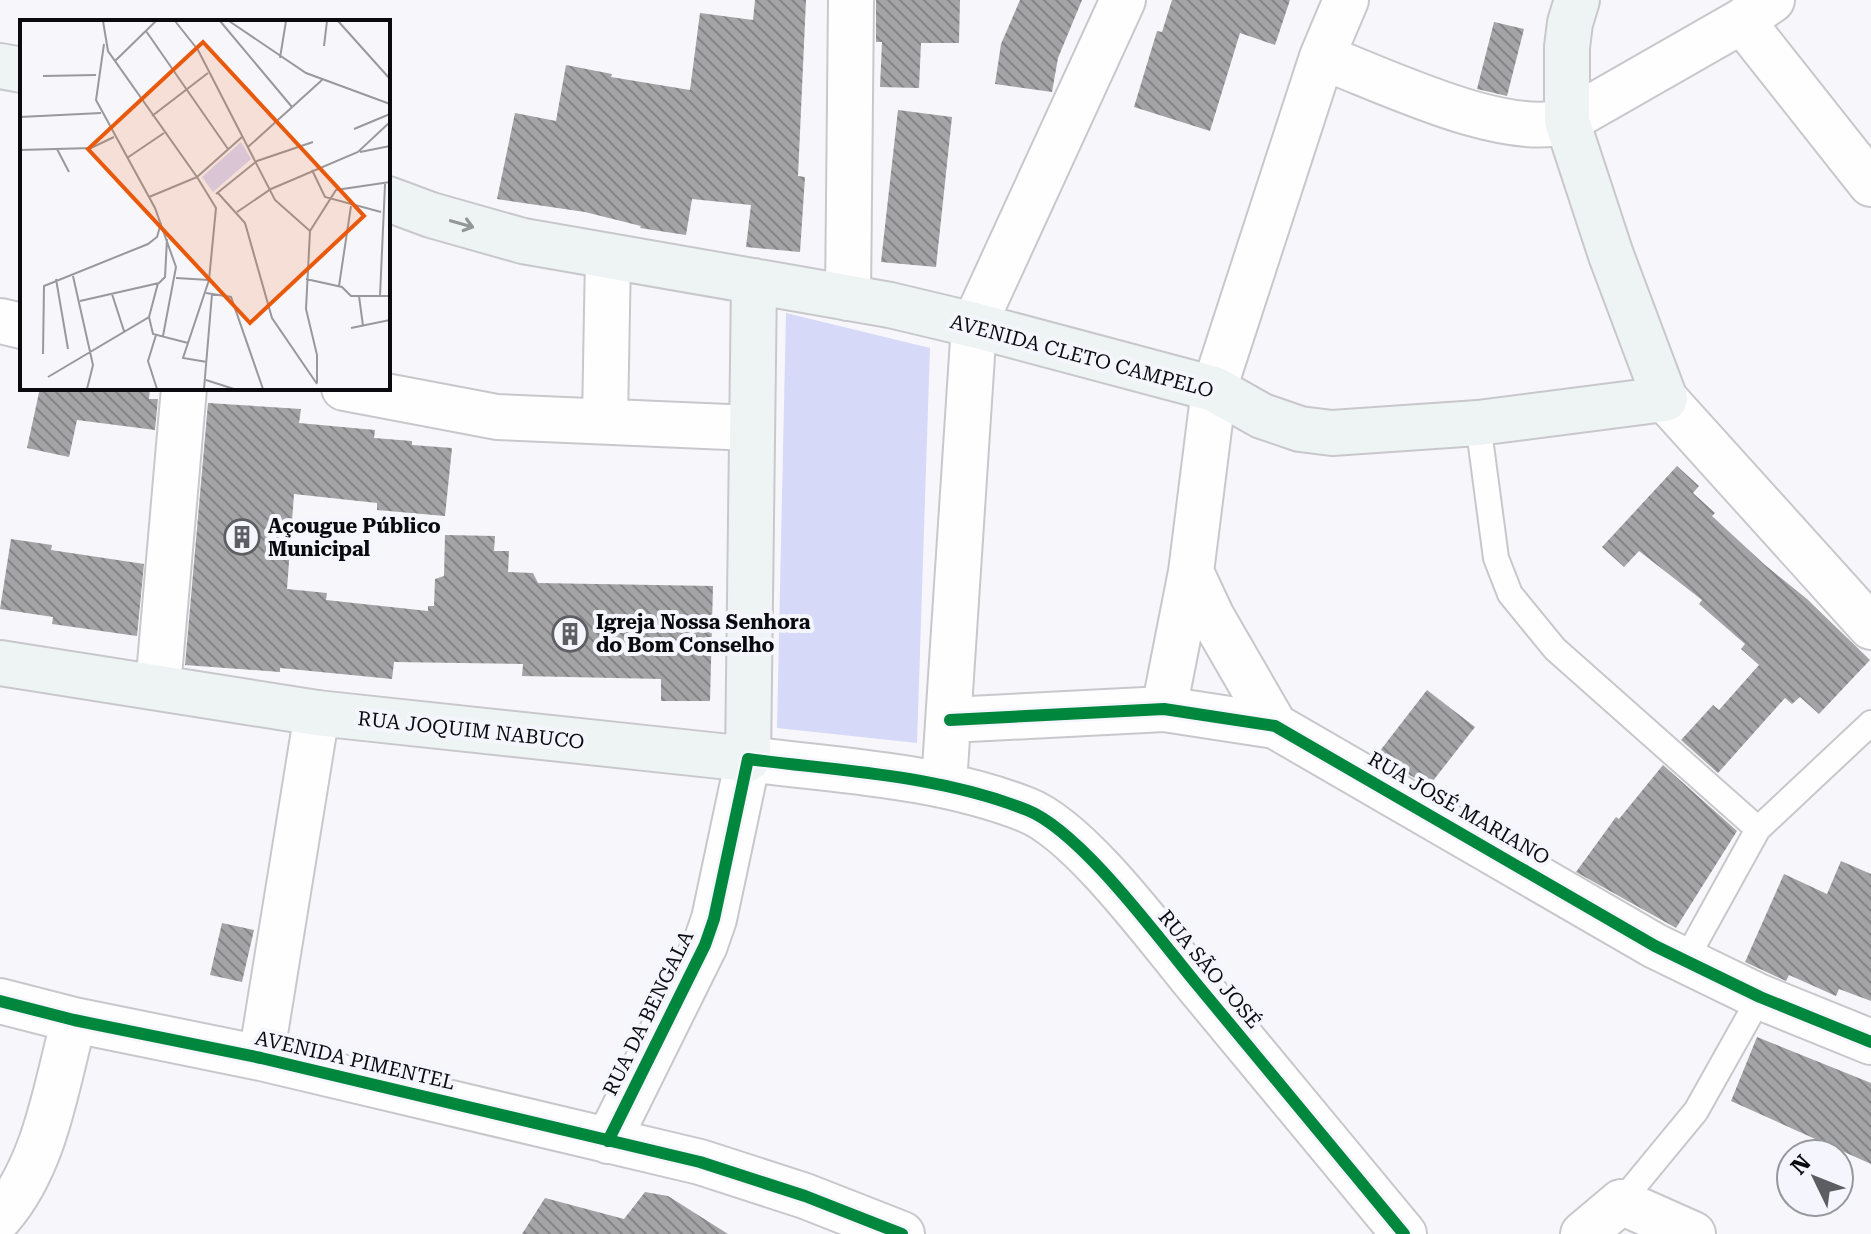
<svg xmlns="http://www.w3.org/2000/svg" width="1871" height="1234" font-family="'Roboto Serif',serif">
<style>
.green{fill:#d6d9f7}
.building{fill:url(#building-back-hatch)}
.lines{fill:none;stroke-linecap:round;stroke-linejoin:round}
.service-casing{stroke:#c8c8cc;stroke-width:28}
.minor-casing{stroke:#c8c8cc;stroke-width:48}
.tertiary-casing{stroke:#c8c8cc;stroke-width:48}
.secondary-casing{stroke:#c8c8cc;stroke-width:48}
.service{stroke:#fefefe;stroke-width:24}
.minor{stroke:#fefefe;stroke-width:44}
.tertiary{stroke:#fefefe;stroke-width:44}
.secondary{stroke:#eef4f3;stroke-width:44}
.cycleway-casing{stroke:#f5f6fd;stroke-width:17}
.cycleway{stroke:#00873e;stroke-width:12}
.oneway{stroke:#939798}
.labels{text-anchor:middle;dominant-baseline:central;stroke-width:8;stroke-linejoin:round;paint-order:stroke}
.street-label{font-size:20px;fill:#0b0b0f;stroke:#f5f6fd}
.poi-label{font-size:20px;font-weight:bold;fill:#0b0b0f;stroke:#f5f6fd;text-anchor:start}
.inset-road{fill:none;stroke:#99999d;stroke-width:2}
.view{fill:#e8590c;fill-opacity:0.15;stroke:#e8590c;stroke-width:4}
.inset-edge{fill:none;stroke:#0b0b0f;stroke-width:4}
</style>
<defs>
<pattern id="building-back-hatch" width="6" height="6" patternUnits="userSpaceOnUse" patternTransform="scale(2)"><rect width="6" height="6" fill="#a4a3a6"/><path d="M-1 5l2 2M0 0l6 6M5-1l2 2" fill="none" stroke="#848386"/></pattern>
</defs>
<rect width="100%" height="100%" fill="#f7f7fb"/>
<path class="green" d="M786 313 930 348 917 743 777 728Z"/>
<path class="building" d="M755 0H806L798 176 805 177 800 252 746 247 751 205 692 199 686 235 640 228 641 226 585 212 497 199 515 113 556 121 566 65 612 74 611 77 690 90 700 13 753 20Z
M876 0H960L959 43H921L919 88 880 87 882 42H876Z
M1020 0H1082L1058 58 1052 92 995 84 1001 44Z
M1172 0H1290L1275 45 1240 33 1210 131 1134 107 1157 31 1162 32Z
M1494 22 1524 29 1507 96 1477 89Z
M898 110 952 117 936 267 881 262Z
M40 388H150L149 399H158L155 430 77 420 69 457 27 448Z
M208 403 301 409 299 423 375 430 374 438 412 441V445L452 448 445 516 377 510V503L294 494 287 589 327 593 326 600 428 611V606H434L435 579 444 576 445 535 495 536 494 551H509L508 572 533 573 538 583 713 586 710 701H661V679L522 676 523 664 394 662 392 679 280 668V672L185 665Z
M1677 466 1699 486 1693 493 1715 513 1712 516 1765 565 1807 599 1870 660 1819 714 1800 697 1792 704 1785 698 1718 773 1681 740 1713 705 1719 710 1759 665 1741 649 1745 644 1699 604 1702 600 1639 551 1624 567 1602 547Z
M11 539 52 545 51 550 144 564 137 636 52 624 53 617 0 609Z
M1427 690 1475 727 1429 786 1376 756Z
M1663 765 1737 831 1676 928 1576 872 1616 817 1619 819Z
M1841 861 1871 874V1001L1839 989 1836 996 1789 975 1786 981 1745 962 1784 874 1827 894Z
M222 923 254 930 242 982 210 975Z
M1757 1037 1871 1083V1164L1731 1101Z
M645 1192 668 1196 728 1234H522L545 1198 624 1219Z"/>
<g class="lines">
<defs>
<path id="service" d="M1478 423 1496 558 1510 594 1555 649 1758 829
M1685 961 1758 829 1871 723
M1621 1202 1696 1111 1760 997"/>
<path id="minor" d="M1742 21 1871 184
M1322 57C1384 80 1504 140 1567 121L1742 21 1772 0
M848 298 851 0
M0 321 22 326
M344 388 497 417 751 428
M605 420 608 256
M1191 572 1212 617 1275 726
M158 687 184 388
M1164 709 1191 572 1214 389 1322 57 1346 0
M950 720 1164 709 1275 726 1655 946 1760 997 1871 1042
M944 784 974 325 1123 0
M0 1001 74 1020 261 1058 700 1162 805 1196 902 1234
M261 1058 317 713
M608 1141 705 945 714 919 748 759C841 771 939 775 1027 810 1080 831 1157 936 1195 982 1265 1066 1334 1150 1404 1234
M0 1217C46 1164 56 1086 74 1020
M1583 1234 1621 1202 1693 1234"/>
<path id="tertiary" d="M1665 399 1871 627"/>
<path id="secondary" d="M0 66 22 70
M388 199 431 215 523 241 890 305 974 325 1214 389 1262 416 1300 429 1332 433 1478 423 1665 399 1611 255 1567 121V47L1570 23 1577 0
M0 663 317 713 748 759 754 281"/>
</defs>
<use href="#service" class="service-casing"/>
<use href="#minor" class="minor-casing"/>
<use href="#tertiary" class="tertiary-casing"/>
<use href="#secondary" class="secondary-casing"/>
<use href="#service" class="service"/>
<use href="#minor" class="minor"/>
<use href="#tertiary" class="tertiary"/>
<use href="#secondary" class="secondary"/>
<defs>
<path id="cycleway" d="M950 720 1164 709 1275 726 1655 946 1760 997 1871 1042
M0 1001 74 1020 261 1058 700 1162 805 1196 902 1234
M608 1141 705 945 714 919 748 759C841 771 939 775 1027 810 1080 831 1157 936 1195 982 1265 1066 1334 1150 1404 1234"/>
</defs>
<use href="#cycleway" class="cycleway-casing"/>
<use href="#cycleway" class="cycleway"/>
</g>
<defs><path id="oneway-shaft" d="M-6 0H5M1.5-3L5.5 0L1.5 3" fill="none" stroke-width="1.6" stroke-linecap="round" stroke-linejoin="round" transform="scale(2)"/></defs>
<use class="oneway" href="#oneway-shaft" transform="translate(462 224) rotate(16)"/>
<defs>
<symbol id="building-ring" viewBox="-11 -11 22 22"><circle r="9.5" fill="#f5f6fd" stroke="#5e5e62" stroke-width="1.5"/><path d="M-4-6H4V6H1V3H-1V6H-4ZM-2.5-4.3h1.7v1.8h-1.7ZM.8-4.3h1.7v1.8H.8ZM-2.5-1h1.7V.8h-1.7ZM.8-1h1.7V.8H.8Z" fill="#5e5e62"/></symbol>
</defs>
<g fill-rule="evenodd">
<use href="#building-ring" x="222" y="517" width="40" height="40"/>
<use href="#building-ring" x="550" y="614" width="40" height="40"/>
</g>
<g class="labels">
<g class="street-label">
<text transform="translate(1082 356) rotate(15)">AVENIDA CLETO CAMPELO</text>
<text transform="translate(471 730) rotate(6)">RUA JOQUIM NABUCO</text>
<text transform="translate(1459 808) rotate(30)">RUA JOSÉ MARIANO</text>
<text transform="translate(1210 969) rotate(50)">RUA SÃO JOSÉ</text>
<text transform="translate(648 1013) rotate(-64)">RUA DA BENGALA</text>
<text transform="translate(355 1060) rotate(13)">AVENIDA PIMENTEL</text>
</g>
<g class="poi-label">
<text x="268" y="526">Açougue Público<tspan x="268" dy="23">Municipal</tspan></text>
<text x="596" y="622">Igreja Nossa Senhora<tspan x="596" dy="23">do Bom Conselho</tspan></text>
</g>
</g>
<g transform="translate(20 20)">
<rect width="370" height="370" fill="#f7f7fb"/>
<path d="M221 122 231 139 193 172 182 157Z" fill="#d6d9f7"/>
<path class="inset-road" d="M83 1 88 31 177 157 222 117M155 1 178 30 255 180 290 211 316 170 370 162M200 1 272 87M209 1 286 53 370 84M318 1 370 59M126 11 208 129M84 24 76 80 135 188 156 247 143 316M304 26 307 1M260 38 266 1M95 41 136 1M23 56 76 55M132 96 188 53M0 97 81 93M334 109 370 94M228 127 302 60M37 129 49 152M0 130 71 128 94 117M340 132 370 126M107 138 144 113M292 150 305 177 361 192M198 173 225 203 252 298 297 364M196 174 237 141 293 122M129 177 177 157 196 188 189 260 163 338 187 342M217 192 251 169 338 132 370 102M290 211 286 289 297 335V363M53 256 73 345 67 369M156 258 189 260M36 259 48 329M286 259 322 267 331 276H370M319 266 331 186M186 273 211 277 243 369M92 274 104 311M339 276 343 306M360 276 365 164M60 281 139 263 145 257 147 219M129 297 133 314 168 323M331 308 370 300M136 315 128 341 137 369M23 334 24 266 128 224 137 217 141 203M28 357 129 297 138 263M186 360 214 369M184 369 192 274"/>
<path class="view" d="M183 22 344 196 230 303 68 129Z"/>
<rect width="370" height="370" class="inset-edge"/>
</g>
<g transform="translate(1815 1178) rotate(313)"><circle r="38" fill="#f5f6fd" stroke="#97989e" stroke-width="2"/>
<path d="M0-6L14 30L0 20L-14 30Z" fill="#5e5e62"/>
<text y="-12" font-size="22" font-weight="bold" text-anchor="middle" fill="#0b0b0f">N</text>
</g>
</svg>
